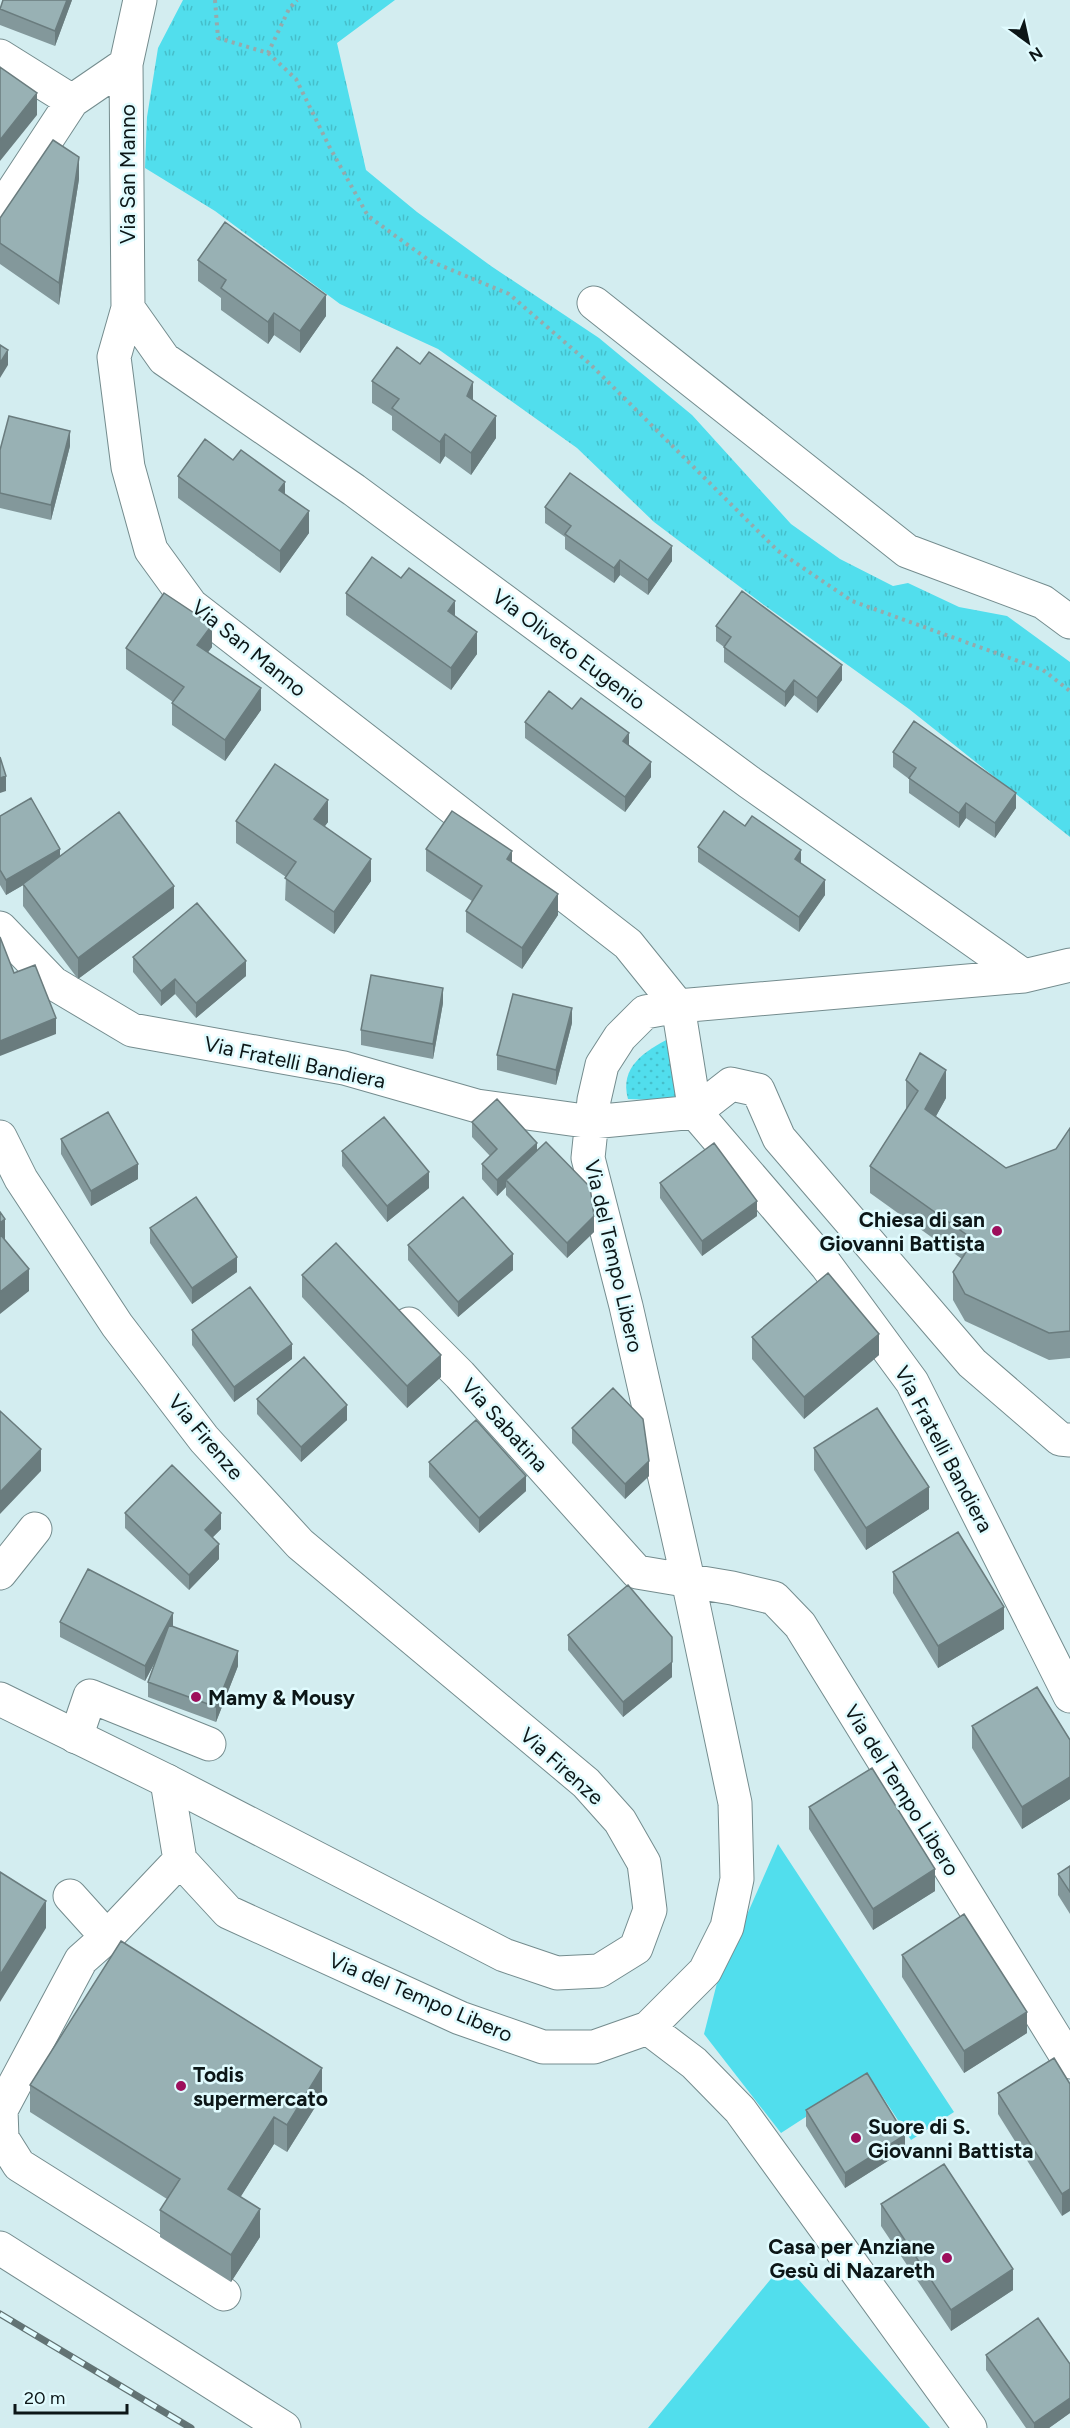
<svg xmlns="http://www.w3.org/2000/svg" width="1070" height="2428" font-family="Figtree,sans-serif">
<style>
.grass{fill:url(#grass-dots)}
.park{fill:url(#park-tufts)}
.garden{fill:#51deed}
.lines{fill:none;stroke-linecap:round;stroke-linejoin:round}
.minor-casing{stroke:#748c8e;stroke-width:35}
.major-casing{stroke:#748c8e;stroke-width:35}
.path{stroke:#95aaac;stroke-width:4;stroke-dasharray:3 4.5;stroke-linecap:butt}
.minor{stroke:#fff;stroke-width:33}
.major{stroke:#fff;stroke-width:33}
.rail-casing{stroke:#627374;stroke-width:7}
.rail{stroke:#e0fbfe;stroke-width:4.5;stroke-dasharray:14;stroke-linecap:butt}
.wall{fill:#83989b}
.shaded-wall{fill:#6a7c7e}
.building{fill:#98b1b4;stroke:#6a7c7e;stroke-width:1.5}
.poi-dot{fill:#9d0f5c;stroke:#e0fbfe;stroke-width:2}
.labels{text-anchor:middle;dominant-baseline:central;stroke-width:5;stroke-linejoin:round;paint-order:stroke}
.street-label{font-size:21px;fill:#0c1617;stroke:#e0fbfe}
.poi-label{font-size:21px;font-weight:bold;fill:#0c1617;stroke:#e0fbfe;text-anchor:start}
</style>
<defs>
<pattern id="grass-dots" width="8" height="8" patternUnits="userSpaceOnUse" patternTransform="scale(1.5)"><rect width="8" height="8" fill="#51deed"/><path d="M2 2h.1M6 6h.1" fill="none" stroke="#45beca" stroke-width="1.8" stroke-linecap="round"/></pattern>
<pattern id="park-tufts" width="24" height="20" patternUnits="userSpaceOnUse" patternTransform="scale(1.5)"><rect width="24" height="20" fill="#51deed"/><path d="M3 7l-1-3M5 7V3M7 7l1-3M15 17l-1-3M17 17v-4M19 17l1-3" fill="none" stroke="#45beca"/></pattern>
</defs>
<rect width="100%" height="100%" fill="#d3edf0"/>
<path class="grass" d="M670 1038 681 1101 628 1099C619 1067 645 1051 670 1038Z"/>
<path class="park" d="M183 0H395L337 43 366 170 417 212 491 266 599 338 692 415 791 524 840 559 893 586 908 583 959 607 1007 616 1070 662V837L909 709 764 605 654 522 577 448 438 349 340 304 215 211 145 168 147 117 158 48Z"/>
<path class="garden" d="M778 1844 954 2112 911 2140 869 2076 781 2133 704 2034 717 1983Z
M784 2263 930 2428H648Z"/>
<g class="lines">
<defs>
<path id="minor" d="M140 0 126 64 128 308 114 357 128 467 151 550 191 605 628 944 678 1006 695 1112 826 1265 912 1382 1070 1696
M0 56 72 101
M0 211 72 101 126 64
M594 303 907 551 1043 602 1070 622
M128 308 164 359 354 490 749 782 1024 976
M0 928 53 983 132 1030 344 1068 477 1106 592 1122 695 1112
M695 1112 731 1084 758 1090 779 1138 972 1363 1060 1439 1070 1440
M409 1324 460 1375 637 1572 732 1588 774 1598 800 1625 1070 2062
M0 1573 35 1529
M76 1737 90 1696 209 1744
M167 1781 180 1860 228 1912 460 2018 543 2047H594L648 2028 705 1971 727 1927 737 1879 735 1803 688 1580 626 1306 588 1158 594 1100 602 1065 620 1037 645 1012 678 1006 1024 976 1070 965
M70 1896 107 1937 180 1860
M107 1937 81 1960 1 2110 2 2138 19 2165 224 2294
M648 2028 694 2063 740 2110 970 2428
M0 2248 284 2428"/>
<path id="major" d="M0 1137 21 1179 117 1325 204 1439 300 1544 586 1783 620 1821 644 1863 650 1910 636 1948 599 1971 557 1973 504 1955 167 1781 0 1699"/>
</defs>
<use href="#minor" class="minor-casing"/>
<use href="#major" class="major-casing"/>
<path class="path" d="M215 0 218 38 268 53 289 9 297 0
M268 53 296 79 329 146 368 216 430 261 509 294 590 364 778 551 852 601 1043 670 1070 691"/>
<use href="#minor" class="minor"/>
<use href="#major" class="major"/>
<defs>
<path id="rail" d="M0 2314 191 2428"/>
</defs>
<use href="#rail" class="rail-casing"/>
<use href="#rail" class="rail"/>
</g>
<path class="wall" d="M72 0 55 46 0 25V9Z
M79 179 59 305 0 264V218Z
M198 260 326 316 300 353 274 335 268 344 221 310V298L198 281Z
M372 381 473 400 496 438 471 475 445 456 440 464 392 430V416L372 403Z
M70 446 51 520 0 508V450Z
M178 476 285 494 309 533 280 573 178 498Z
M545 507 672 561 648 595 620 575 614 583 565 549V537L545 523Z
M346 593 477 654 451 690 346 615Z
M716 626 842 680 817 713 794 695 785 707 724 662V647L716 641Z
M212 647 208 652 261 710 225 761 172 725V703L173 702 126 669V648Z
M572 709 629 745 651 777 625 812 525 738V722Z
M893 752 1016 808 995 838 966 818 959 828 909 793V779L893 767Z
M0 816 60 856 174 908 78 979 23 906V885L6 895 0 885Z
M236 821 328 822 324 827 371 881 334 934 285 900 286 877 236 843Z
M745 826 801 863 825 895 799 932 698 862V847Z
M426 849 512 863 558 915 522 969 466 932V911L472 901 426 871Z
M133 957 246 976 196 1018 175 994 161 1006 133 972Z
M443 1003 433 1059 361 1045V1030Z
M572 1023 556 1085 497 1070V1055Z
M906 1080 946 1098 936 1116 1006 1168 1056 1149 1070 1128V1358L1049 1360 965 1321 953 1300V1272L962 1259 870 1193V1166L907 1109 906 1108Z
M472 1122 537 1151 594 1232 567 1258 506 1195V1187L497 1196 482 1179V1164L490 1156 472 1137Z
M61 1139 138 1179 91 1206 61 1154Z
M342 1151 429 1188 387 1222 342 1166Z
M660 1183 757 1216 702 1256 660 1198Z
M150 1228 237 1272 192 1304 150 1243Z
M408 1245 513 1270 458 1317 408 1260Z
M302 1275 441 1377 407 1408 302 1297Z
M192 1330 292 1359 234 1402 192 1345Z
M752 1337 879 1355 804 1419 752 1359Z
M257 1399 347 1420 301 1462 257 1414Z
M572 1428 649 1476 625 1499 572 1443Z
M814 1448 929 1509 866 1550 814 1470Z
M429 1462 526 1491 479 1533 429 1477Z
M125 1513 221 1529 212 1538 219 1559 189 1590 125 1528Z
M893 1572 1004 1629 938 1668 893 1593Z
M60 1622 173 1627 238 1666 216 1722 148 1697V1682L155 1662 145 1681 60 1637Z
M568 1635 672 1677 623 1717 568 1650Z
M972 1726 1070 1740V1799L1022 1829 972 1748Z
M809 1807 935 1891 873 1930 809 1829Z
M1070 1866V1914L1058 1895V1874Z
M902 1955 1027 2033 964 2073 902 1977Z
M1070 2084 1062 2216 998 2114V2093Z
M30 2085 322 2096 287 2152 274 2144 240 2197 260 2237 231 2282 160 2237V2210L167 2199 30 2112Z
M806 2110 905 2150 845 2188 806 2126Z
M881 2204 1013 2290 951 2331 881 2226Z
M986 2355 1070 2413 1049 2428H1026L986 2370Z"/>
<path class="shaded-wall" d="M67 0H72L55 46V31Z
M37 93V115L0 161V140Z
M79 157V179L59 305V283Z
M326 295V316L300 353V331Z
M274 313V335L268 344V322Z
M8 350V365L0 378V363Z
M473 382V404L467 396Z
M496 416V438L471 475V453Z
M70 431V446L51 520V505Z
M445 434V456L440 464V442Z
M285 482V504L279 490Z
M309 511V533L280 573V551Z
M672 546V561L648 595V580Z
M620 560V575L614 583V568Z
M455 601V623L448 611Z
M212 625V647L197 667V645Z
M477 632V654L451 690V668Z
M842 665V680L817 713V698Z
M794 680V695L785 707V692Z
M261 688V710L225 761V740Z
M629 733V748L623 741Z
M651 762V777L625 812V797Z
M6 776V791L0 793V778Z
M1016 793V808L995 838V823Z
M328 800V822L314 841V819Z
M966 803V818L959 828V813Z
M60 849V864L6 895V880Z
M801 850V865L795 859Z
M512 851V873L507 859Z
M371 859V881L334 934V912Z
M825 880V895L799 932V917Z
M174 886V908L78 979V958Z
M558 894V915L522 969V948Z
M246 961V976L196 1018V1003Z
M175 979V994L161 1006V991Z
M443 988V1003L433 1059V1044Z
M572 1008V1023L556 1085V1070Z
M56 1018V1034L0 1056V1041Z
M946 1070V1098L925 1136V1109Z
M537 1143V1159L506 1180V1187L497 1196V1180Z
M138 1164V1179L91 1206V1191Z
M429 1172V1188L387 1222V1206Z
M757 1201V1216L702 1256V1241Z
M594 1216V1232L567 1258V1243Z
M5 1219V1241L0 1245V1223Z
M513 1254V1270L458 1317V1302Z
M237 1257V1272L192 1304V1288Z
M29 1269V1291L0 1314V1292Z
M879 1334V1355L804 1419V1397Z
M292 1344V1359L234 1402V1387Z
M441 1355V1377L407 1408V1386Z
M347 1405V1420L301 1462V1447Z
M41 1449V1471L0 1514V1492Z
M649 1461V1476L625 1499V1484Z
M526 1476V1491L479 1533V1518Z
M929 1487V1509L866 1550V1528Z
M221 1513V1529L205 1545V1530Z
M219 1544V1559L189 1590V1575Z
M1004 1607V1629L938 1668V1646Z
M173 1613V1628L145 1681V1666Z
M672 1637V1677L623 1717V1702Z
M238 1651V1666L216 1722V1707Z
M1070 1777V1799L1022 1829V1807Z
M935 1869V1891L873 1930V1909Z
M46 1901V1928L0 2002V1975Z
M1027 2012V2033L964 2073V2051Z
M322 2068V2096L287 2152V2125Z
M274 2117V2144L228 2217V2189Z
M905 2135V2150L845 2188V2173Z
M1070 2189V2211L1062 2216V2194Z
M260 2209V2237L231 2282V2255Z
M1013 2269V2290L951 2331V2310Z
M1070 2398V2413L1049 2428H1034V2423Z"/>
<path class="building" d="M3 0H67L55 31 0 9Z
M0 67 37 93 0 140Z
M53 140 79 157 59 283 0 243V218Z
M225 222 326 295 300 331 274 313 268 322 221 288 226 280 198 260Z
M0 345 8 350 0 363Z
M397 347 420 364 429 352 473 382 467 396 496 416 471 453 445 434 440 442 392 408 399 399 372 381Z
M9 416 70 431 51 505 0 493V450Z
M205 439 233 460 241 450 285 482 279 490 309 511 280 551 178 476Z
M570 473 672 546 648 580 620 560 614 568 565 534 571 526 545 507Z
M372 557 401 578 409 568 455 601 448 611 477 632 451 668 346 593Z
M742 591 842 665 817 698 794 680 785 692 724 647 731 637 716 626Z
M164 593 212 625 197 645 261 688 225 740 172 703 184 687 126 648Z
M549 691 572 709 581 698 629 733 623 741 651 762 625 797 525 722Z
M914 721 1016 793 995 823 966 803 959 813 909 778 916 768 893 752Z
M0 757 6 776 0 778Z
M275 764 328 800 314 819 371 859 334 912 285 878 296 862 236 821Z
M31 798 60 849 6 880 0 870V816Z
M452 811 512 851 507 859 558 894 522 948 466 911 482 886 426 849Z
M724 811 745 826 752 816 801 850 795 859 825 880 799 917 698 847Z
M119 812 174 886 78 958 23 884Z
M197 903 246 961 196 1003 175 979 161 991 133 957Z
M0 937 14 973 35 965 56 1018 0 1041Z
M371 975 443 988 433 1044 361 1030Z
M513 994 572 1008 556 1070 497 1055Z
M920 1053 946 1070 925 1109 1006 1168 1056 1149 1070 1128V1331L1049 1333 965 1294 953 1272 974 1240 870 1166 918 1091 906 1080Z
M497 1099 537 1143 497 1180 482 1164 497 1149 472 1122Z
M108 1112 138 1164 91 1191 61 1139Z
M384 1117 429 1172 387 1206 342 1151Z
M546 1142 590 1187 594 1216 567 1243 506 1180Z
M714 1143 757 1201 702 1241 660 1183Z
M196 1197 237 1257 192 1288 150 1228Z
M463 1197 513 1254 458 1302 408 1245Z
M0 1212 5 1219 0 1223Z
M0 1234 29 1269 0 1292Z
M336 1243 441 1355 407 1386 302 1275Z
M828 1273 879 1334 804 1397 752 1337Z
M250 1287 292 1344 234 1387 192 1330Z
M304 1357 347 1405 301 1447 257 1399Z
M613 1388 643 1419 649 1461 625 1484 572 1428Z
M877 1408 929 1487 866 1528 814 1448Z
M0 1411 41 1449 0 1492Z
M476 1420 526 1476 479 1518 429 1462Z
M172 1465 221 1513 205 1530 219 1544 189 1575 125 1513Z
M958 1532 1004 1607 938 1646 893 1572Z
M88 1569 173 1613 145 1666 60 1622Z
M628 1585 672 1637V1662L623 1702 568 1635Z
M169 1625 238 1651 216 1707 148 1682Z
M1037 1687 1070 1740V1777L1022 1807 972 1726Z
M872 1768 935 1869 873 1909 809 1807Z
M1070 1866V1892L1058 1874Z
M0 1872 46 1901 0 1975Z
M964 1914 1027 2012 964 2051 902 1955Z
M121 1941 322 2068 287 2125 274 2117 228 2189 260 2209 231 2255 160 2210 180 2179 30 2085Z
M1054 2058 1070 2084V2189L1062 2194 998 2093Z
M867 2073 905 2135 845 2173 806 2110Z
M944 2164 1013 2269 951 2310 881 2204Z
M1038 2318 1070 2364V2398L1034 2423 986 2355Z"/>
<g class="poi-dot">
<circle cx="997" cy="1231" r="6"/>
<circle cx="196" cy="1697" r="6"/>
<circle cx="181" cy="2086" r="6"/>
<circle cx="856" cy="2138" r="6"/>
<circle cx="947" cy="2258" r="6"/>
</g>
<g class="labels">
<g class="street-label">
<text transform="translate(127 174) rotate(-90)">Via San Manno</text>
<text transform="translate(249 648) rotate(39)">Via San Manno</text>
<text transform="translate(569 649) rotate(37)">Via Oliveto Eugenio</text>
<text transform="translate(295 1062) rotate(12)">Via Fratelli Bandiera</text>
<text transform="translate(614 1256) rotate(77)">Via del Tempo Libero</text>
<text transform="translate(505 1425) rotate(48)">Via Sabatina</text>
<text transform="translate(206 1437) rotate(50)">Via Firenze</text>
<text transform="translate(944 1449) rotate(62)">Via Fratelli Bandiera</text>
<text transform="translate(562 1766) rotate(42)">Via Firenze</text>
<text transform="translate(902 1790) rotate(58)">Via del Tempo Libero</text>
<text transform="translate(421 1997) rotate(23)">Via del Tempo Libero</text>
</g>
<g class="poi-label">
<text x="985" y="1219" text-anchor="end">Chiesa di san<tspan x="985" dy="24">Giovanni Battista</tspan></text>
<text x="208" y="1697">Mamy &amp; Mousy</text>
<text x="193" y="2074">Todis<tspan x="193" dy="24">supermercato</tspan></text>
<text x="868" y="2126">Suore di S.<tspan x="868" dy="24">Giovanni Battista</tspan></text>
<text x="935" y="2246" text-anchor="end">Casa per Anziane<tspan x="935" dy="24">Gesù di Nazareth</tspan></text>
</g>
</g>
<g transform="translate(1028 42) rotate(147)" stroke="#e0fbfe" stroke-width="4.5" paint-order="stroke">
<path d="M0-4.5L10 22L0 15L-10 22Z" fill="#0c1617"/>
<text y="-9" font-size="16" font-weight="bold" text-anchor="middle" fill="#0c1617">N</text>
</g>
<path d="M15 2404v9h112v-9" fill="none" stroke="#0c1617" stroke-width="3"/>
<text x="24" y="2404" font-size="18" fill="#0c1617" stroke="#e0fbfe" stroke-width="4.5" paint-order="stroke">20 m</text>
</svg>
